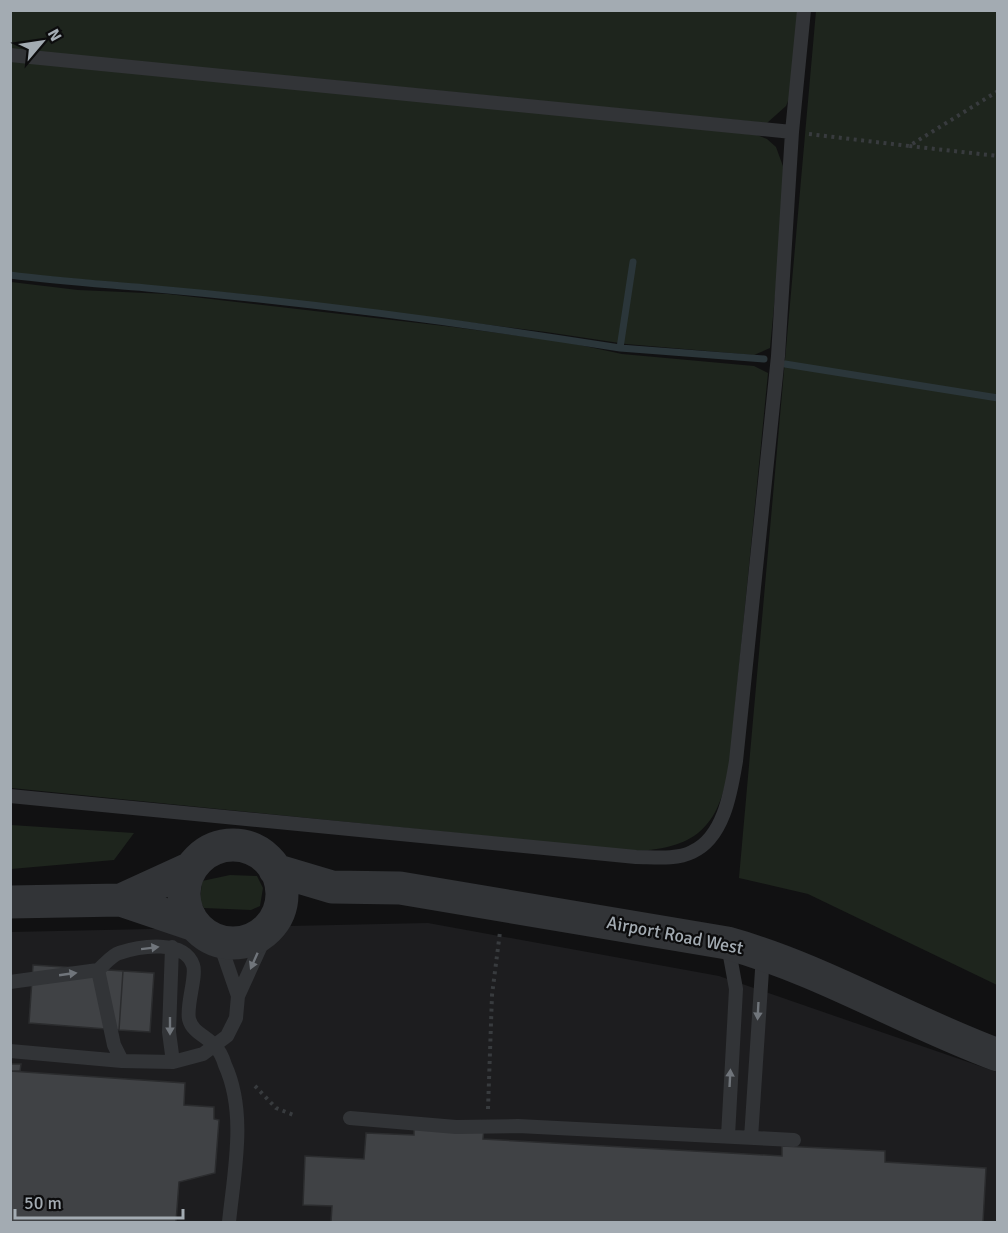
<svg xmlns="http://www.w3.org/2000/svg" width="1008" height="1233" font-family="Signika,sans-serif">
<style>
.built{fill:#1d1d1f}
.green{fill:#1e251d}
.lines{fill:none;stroke-linecap:round;stroke-linejoin:round}
.stream{stroke:#2b363a;stroke-width:7}
.building{fill:#404245;stroke:#2b2c2e;stroke-width:1.5}
.path{stroke:#383b3e;stroke-width:4;stroke-dasharray:3 4.5;stroke-linecap:butt}
.service{stroke:#323437;stroke-width:14}
.tertiary{stroke:#323437;stroke-width:33}
.oneway{fill:#70757b}
.labels{text-anchor:middle;dominant-baseline:central;stroke-width:4.5;stroke-linejoin:round;paint-order:stroke}
.street-label{font-size:18px;fill:#a3abb2;stroke:#0c0c0d}
</style>
<rect width="100%" height="100%" fill="#111112"/>
<path class="built" d="M428 923 719 976 997 1072V1222H11L10 932Z"/>
<path class="green" d="M10 11H799L791 94 786 106 767 123 11 49Z
M816 11H997V985L808 894 739 878Z
M11 58 757 135 767 139 776 147 784 169V202L770 348 754 355 626 344 546 332 251 295 11 273Z
M11 282 78 290 168 294 453 327 566 342 622 354 754 366 768 373 730 759C721 822 701 849 634 851L11 788Z
M10 825H11L134 833 114 860 11 869Z
M230 875 257 876 263 888 260 906 251 910 204 908 200 901 202 881Z"/>
<g class="lines">
<path class="stream" d="M10 275C56 281 101 284 146 288 305 302 463 323 620 348L633 262
M620 348 764 359
M785 364 998 398"/>
</g>
<path class="building" d="M33 965 123 971 119 1030 29 1023Z
M123 971 154 973 150 1032 119 1030Z
M10 1064H21L20 1071H10Z
M10 1071 185 1083 184 1105 214 1107V1119L219 1120 215 1173 179 1182 176 1222H10Z
M414 1124 484 1128 483 1139 782 1156V1146L885 1151V1162L986 1168 983 1222H331L332 1206 303 1205 305 1156 364 1159 366 1133 414 1135Z"/>
<g class="lines">
<path class="path" d="M998 91 909 146 998 156
M809 134 909 146
M255 1086 276 1108 296 1116
M488 1109 492 995 500 932"/>
<path class="service" d="M10 55 792 132 804 10
M10 796 636 857C653 857 676 860 692 852 724 838 731 791 736 761L778 356 792 132
M219 941 238 996
M172 947 169 1032 173 1062
M98 970C104 965 112 955 119 953 140 946 184 939 193 965 197 976 186 1005 189 1019 192 1032 206 1036 214 1045 219 1050 223 1058 225 1065 247 1113 234 1172 229 1222
M10 982 98 970 114 1045 122 1061
M10 1051 122 1061 173 1062 203 1054 227 1036 236 1018 238 996 270 926
M350 1118 456 1127 518 1126 794 1140
M728 1136 736 989 728 945
M751 1138 763 955"/>
<path class="tertiary" d="M184 894a49 49 0 1 1 98 0a49 49 0 1 1-98 0Z
M275 870 332 887 400 888 727 943C821 969 906 1021 998 1055
M121 900 191 868
M10 902 121 900 195 925"/>
</g>
<defs><path id="oneway-solid" d="M-6-.8H1V-3.2L6.5 0L1 3.2V.8H-6Z" transform="scale(1.5)"/></defs>
<g class="oneway">
<use href="#oneway-solid" transform="translate(150 948) rotate(-7)"/>
<use href="#oneway-solid" transform="translate(254 961) rotate(114)"/>
<use href="#oneway-solid" transform="translate(68 974) rotate(-8)"/>
<use href="#oneway-solid" transform="translate(758 1011) rotate(93)"/>
<use href="#oneway-solid" transform="translate(170 1026) rotate(90)"/>
<use href="#oneway-solid" transform="translate(730 1078) rotate(-87)"/>
</g>
<g class="labels">
<g class="street-label">
<text transform="translate(675 935) rotate(11)">Airport Road West</text>
</g>
</g>
<rect width="1008" height="1233" fill="none" stroke="#a3abb2" stroke-width="24"/>
<g transform="translate(42 42) rotate(61)" stroke="#0c0c0d" stroke-width="4.5" paint-order="stroke">
<path d="M0-4.5L10 22L0 15L-10 22Z" fill="#a3abb2"/>
<text y="-9" font-size="16" font-weight="bold" text-anchor="middle" fill="#a3abb2">N</text>
</g>
<path d="M15 1209v9h168v-9" fill="none" stroke="#a3abb2" stroke-width="3"/>
<text x="24" y="1209" font-size="18" fill="#a3abb2" stroke="#0c0c0d" stroke-width="4.5" paint-order="stroke">50 m</text>
</svg>
